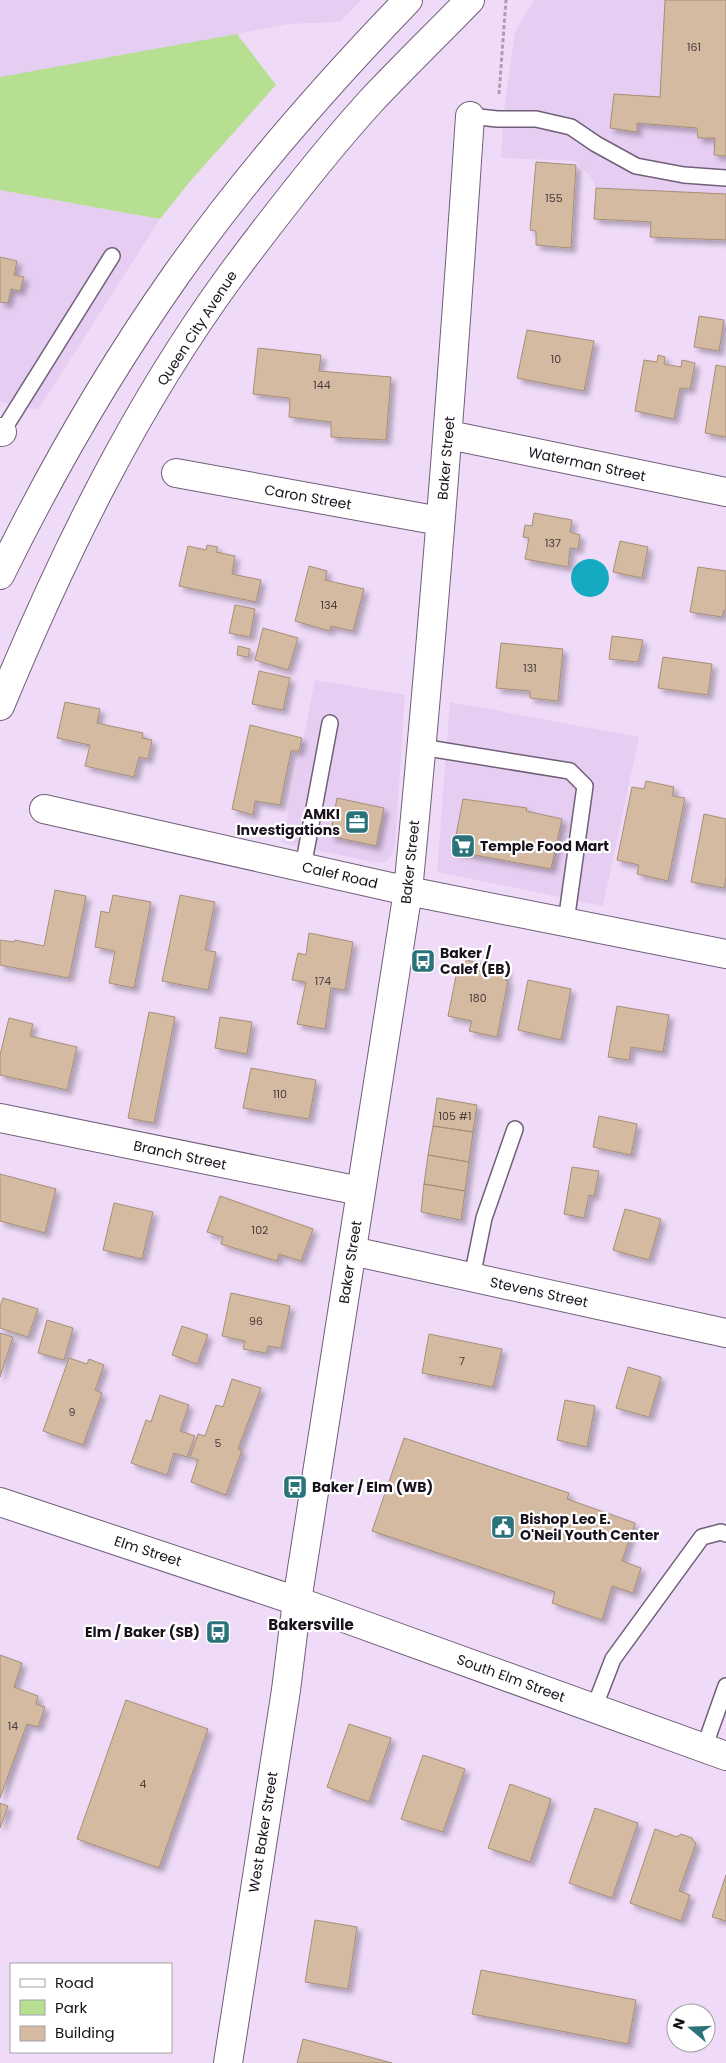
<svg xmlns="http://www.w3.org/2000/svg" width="726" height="2063" font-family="Poppins,sans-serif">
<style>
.built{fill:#e6cef2}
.green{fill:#b6df91}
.water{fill:#14abc2}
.building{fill:#d5baa2;stroke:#a78e77;filter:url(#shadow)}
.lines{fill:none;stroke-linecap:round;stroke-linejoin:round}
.lane-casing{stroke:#705f78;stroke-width:18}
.street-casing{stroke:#705f78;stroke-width:30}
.secondary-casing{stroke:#705f78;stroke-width:30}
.primary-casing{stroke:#705f78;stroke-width:30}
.path{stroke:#ac9cb3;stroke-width:3;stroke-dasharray:4 2.5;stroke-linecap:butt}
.lane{stroke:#fff;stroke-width:15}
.street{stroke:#fff;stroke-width:28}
.secondary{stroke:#fff;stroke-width:28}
.primary{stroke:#fff;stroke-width:28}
.labels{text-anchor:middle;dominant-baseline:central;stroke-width:4.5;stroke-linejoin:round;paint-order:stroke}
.number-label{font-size:11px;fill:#483c3e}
.street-label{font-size:14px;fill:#19121c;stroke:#fff}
.poi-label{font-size:14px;font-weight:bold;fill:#19121c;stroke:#fff;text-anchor:start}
.neighbourhood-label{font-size:15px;font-weight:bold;fill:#19121c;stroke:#fff}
</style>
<defs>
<filter id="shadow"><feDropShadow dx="4.5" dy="4.5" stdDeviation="2.5" flood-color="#0004"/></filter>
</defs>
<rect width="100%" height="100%" fill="#efdbf8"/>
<path class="built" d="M0 0H361L340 22 287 24 0 82Z
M534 0H726V240L650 237V222L594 219 596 188 592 179 576 161 501 158 505 102 515 32Z
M0 190 160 219 38 410 0 402Z
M315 680 405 695 395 847 390 858 384 862 377 863 282 843Z
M450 702 639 737 603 906 437 872Z"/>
<path class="green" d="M237 34 276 85 192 179 160 219 0 190V77Z"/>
<path class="water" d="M571 578a19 19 0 1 1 38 0a19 19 0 1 1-38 0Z"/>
<path class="building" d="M665 0H726V156L714 155 715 138H698L697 128 637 123V132L610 128 614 94 660 97Z
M536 162 576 165 571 248 536 245V231L530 230Z
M596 188 726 194V240L650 237 651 222 594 219Z
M0 257 17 261 14 275 24 277 20 291 11 289 8 303 0 302Z
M699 316 724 320 719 351 694 347Z
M527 330 594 341 584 391 517 378Z
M258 348 321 355 319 371 391 377 386 440 331 437V422L289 417 290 398 253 394Z
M658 355 665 357 664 364 681 367 682 360 695 363 690 389 680 388 674 419 635 411 644 360 657 362Z
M716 365 726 367V437L705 433Z
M534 513 572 520 570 532 580 535 578 549 570 548 568 567 525 559 529 538 523 537 525 525 532 526Z
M620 541 648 547 642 578 613 572Z
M207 545 218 547 216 552 235 556 232 574 261 580 256 602 179 586 188 546 206 550Z
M309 566 327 571 325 580 364 589 353 631 331 626 330 631 295 621Z
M698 567 726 571V610H724L722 617 690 612Z
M235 605 255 609 250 637 229 633Z
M263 628 298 638 288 670 255 660Z
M612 636 643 640 638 662 609 659Z
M501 643 563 649 558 701 530 698V691L496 688Z
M238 646 250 649 248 657 237 655Z
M663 657 712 664 708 695 658 688Z
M259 671 290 678 283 710 252 704Z
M65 702 100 709 97 723 143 733 142 738 152 740 148 759 139 757 134 777 85 766 90 745 57 738Z
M250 725 302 738 299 751H291L280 805 255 801 253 815 232 809Z
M646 781 674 787 672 796 685 798 668 881 637 874 639 865 617 860 632 787 644 789Z
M337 798 384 808 376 846 330 836Z
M463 799 527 808 526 811 562 819 551 869 453 851Z
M704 814 726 819V877L724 888 691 882Z
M55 890 86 896 69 978 0 965V940L14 942 15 940 44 946Z
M113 895 151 902 134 988 109 983 115 951 95 947 101 911 109 913Z
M180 895 215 902 205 950 216 952 208 990 162 981Z
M309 933 353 942 345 990 331 988 325 1029 297 1024 306 982 292 980 298 953 306 955Z
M466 960 507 969 505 980 508 981 497 1037 469 1031 472 1021 448 1016 457 971 463 972Z
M528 980 571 989 561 1040 518 1030Z
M617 1006 669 1015 663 1052 631 1047 629 1060 608 1057Z
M149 1012 175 1017 154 1123 128 1118Z
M220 1017 252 1022 247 1054 215 1048Z
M9 1018 33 1024 30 1036 77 1047 67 1090 0 1075V1055Z
M251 1068 316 1080 309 1119 243 1108Z
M437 1098 477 1105 473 1132 433 1126Z
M599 1116 637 1124 631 1155 593 1147Z
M433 1126 473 1132 469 1162 428 1155Z
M428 1155 469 1162 465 1191 424 1184Z
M572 1167 599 1171 594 1196 589 1195 584 1218 564 1214Z
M0 1174 56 1189 45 1233 0 1221Z
M424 1184 465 1191 461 1220 421 1212Z
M220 1196 313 1229 301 1261 279 1254 277 1261 221 1244 223 1237 207 1232Z
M114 1203 153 1212 142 1259 103 1250Z
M625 1209 661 1219 649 1260 613 1250Z
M231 1293 290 1306 281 1348 268 1346 266 1353 243 1349 245 1341 222 1336Z
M3 1298 38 1309 28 1337 0 1328V1306Z
M47 1320 73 1328 64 1360 38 1353Z
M182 1326 208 1335 197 1364 172 1355Z
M0 1333 13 1337 0 1377Z
M429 1334 502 1349 493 1387 422 1373Z
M69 1358 87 1364 89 1359 104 1365 95 1390 102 1393 83 1445 43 1431Z
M628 1367 661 1377 649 1417 616 1408Z
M232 1379 261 1388 238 1449 242 1450 226 1495 191 1482 198 1460 190 1457 198 1434 205 1436 216 1405 223 1407Z
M160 1395 189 1405 180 1431 195 1436 187 1457 174 1453 167 1475 131 1463 146 1420 151 1422Z
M565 1400 595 1406 587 1447 557 1440Z
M404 1438 569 1493 567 1499 635 1523 622 1561 641 1568 633 1593 612 1586 602 1620 552 1603 555 1592 372 1531Z
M0 1655 22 1663 14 1687 38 1696 36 1704 45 1707 38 1727 27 1724 0 1798Z
M126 1700 208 1729 159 1868 77 1839Z
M349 1724 391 1738 369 1802 327 1787Z
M423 1755 465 1769 443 1832 401 1819Z
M510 1784 551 1799 530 1862 488 1848Z
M0 1803 8 1806 0 1828Z
M595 1808 638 1823 612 1898 569 1883Z
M655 1829 677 1837 681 1834 692 1838 693 1841 696 1843 679 1891 690 1895 681 1921 630 1903Z
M726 1875V1921L712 1917Z
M315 1920 357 1927 348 1989 305 1982Z
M481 1970 636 2000 628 2044 472 2014Z
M303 2039 392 2063H297Z"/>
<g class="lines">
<defs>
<path id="lane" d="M470 116 497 119H536L571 127 596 144 636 166 684 175 726 178
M2 432 112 256
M421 747 570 771 585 786 566 922
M303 867 330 723
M472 1277 484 1218 515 1129
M594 1708 613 1659 702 1537 721 1532 726 1534
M704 1748 726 1686"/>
<path id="street" d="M0 432H2
M449 435 726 492
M176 473 440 521
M44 809 408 891C433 633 453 375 470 116
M0 1118 360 1191
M352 1251 726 1333
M228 2063 286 1690 297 1601 726 1756"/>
<path id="secondary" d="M0 1502 297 1601 408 891 726 954"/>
<path id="primary" d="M0 575C51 471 109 370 176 275 245 177 325 86 408 0
M0 706C62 556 135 406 231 275 275 216 321 156 371 101 403 67 437 34 470 0"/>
</defs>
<use href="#lane" class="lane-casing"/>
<use href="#street" class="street-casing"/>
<use href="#secondary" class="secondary-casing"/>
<use href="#primary" class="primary-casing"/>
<path class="path" d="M499 94 506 0"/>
<use href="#lane" class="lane"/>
<use href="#street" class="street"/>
<use href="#secondary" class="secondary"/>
<use href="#primary" class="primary"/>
</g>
<defs>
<symbol id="office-square" viewBox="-11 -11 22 22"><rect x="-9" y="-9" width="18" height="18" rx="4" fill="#2a737a" stroke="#fff"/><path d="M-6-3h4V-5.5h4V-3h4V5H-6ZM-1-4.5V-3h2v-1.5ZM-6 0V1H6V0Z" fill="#fff"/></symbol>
<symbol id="supermarket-square" viewBox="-11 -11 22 22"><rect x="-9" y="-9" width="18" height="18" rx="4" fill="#2a737a" stroke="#fff"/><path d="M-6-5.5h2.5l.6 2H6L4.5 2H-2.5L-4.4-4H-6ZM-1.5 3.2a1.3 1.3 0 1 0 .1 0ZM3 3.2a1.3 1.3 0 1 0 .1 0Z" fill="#fff"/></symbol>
<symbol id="bus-square" viewBox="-11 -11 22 22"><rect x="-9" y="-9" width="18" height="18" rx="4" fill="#2a737a" stroke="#fff"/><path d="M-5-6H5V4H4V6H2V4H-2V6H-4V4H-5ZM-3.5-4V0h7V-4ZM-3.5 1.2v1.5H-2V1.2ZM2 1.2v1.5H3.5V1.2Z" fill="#fff"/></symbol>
<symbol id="civic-square" viewBox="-11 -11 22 22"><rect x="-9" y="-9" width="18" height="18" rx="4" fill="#2a737a" stroke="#fff"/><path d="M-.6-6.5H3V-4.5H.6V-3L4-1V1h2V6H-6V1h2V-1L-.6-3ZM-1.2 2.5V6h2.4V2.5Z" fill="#fff"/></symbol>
</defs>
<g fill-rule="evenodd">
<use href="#office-square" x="343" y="808" width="28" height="28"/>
<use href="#supermarket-square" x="449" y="832" width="28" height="28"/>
<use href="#bus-square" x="409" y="947" width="28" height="28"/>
<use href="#bus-square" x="281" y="1473" width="28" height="28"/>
<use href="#civic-square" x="489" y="1513" width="28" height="28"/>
<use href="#bus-square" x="204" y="1618" width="28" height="28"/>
</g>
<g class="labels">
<g class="number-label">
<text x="694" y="47">161</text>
<text x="554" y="198">155</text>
<text x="556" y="359">10</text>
<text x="322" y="385">144</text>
<text x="553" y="543">137</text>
<text x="329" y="605">134</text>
<text x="530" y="668">131</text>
<text x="323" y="981">174</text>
<text x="478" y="998">180</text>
<text x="280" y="1094">110</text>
<text x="455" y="1116">105 #1</text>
<text x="260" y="1230">102</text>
<text x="256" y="1321">96</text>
<text x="462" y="1361">7</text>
<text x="72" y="1412">9</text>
<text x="218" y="1443">5</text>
<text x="13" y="1726">14</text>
<text x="143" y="1784">4</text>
</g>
<g class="street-label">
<text transform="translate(197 328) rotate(-57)">Queen City Avenue</text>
<text transform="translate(446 458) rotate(-85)">Baker Street</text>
<text transform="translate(587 464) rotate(12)">Waterman Street</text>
<text transform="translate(308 497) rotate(10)">Caron Street</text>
<text transform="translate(410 862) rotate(-84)">Baker Street</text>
<text transform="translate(340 875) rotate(13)">Calef Road</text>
<text transform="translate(180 1155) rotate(12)">Branch Street</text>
<text transform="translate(350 1262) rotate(-81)">Baker Street</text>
<text transform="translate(539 1292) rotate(12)">Stevens Street</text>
<text transform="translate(148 1551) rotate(18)">Elm Street</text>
<text transform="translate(511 1678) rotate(20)">South Elm Street</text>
<text transform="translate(263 1832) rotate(-81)">West Baker Street</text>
</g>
<g class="poi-label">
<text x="340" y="814" text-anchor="end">AMKI<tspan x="340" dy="16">Investigations</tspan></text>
<text x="480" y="846">Temple Food Mart</text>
<text x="440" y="953">Baker /<tspan x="440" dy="16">Calef (EB)</tspan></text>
<text x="312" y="1487">Baker / Elm (WB)</text>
<text x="520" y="1519">Bishop Leo E.<tspan x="520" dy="16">O'Neil Youth Center</tspan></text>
<text x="200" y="1632" text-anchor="end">Elm / Baker (SB)</text>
</g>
<g class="neighbourhood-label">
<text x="311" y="1624">Bakersville</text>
</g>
</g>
<rect x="10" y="1963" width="162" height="90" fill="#ffffff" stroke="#a3a0a4"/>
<rect x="20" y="1979" width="25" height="8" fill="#ffffff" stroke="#a3a0a4"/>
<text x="55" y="1988" font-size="15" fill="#19121c">Road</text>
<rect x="20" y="2000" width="25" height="15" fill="#b6df91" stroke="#a3a0a4"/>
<text x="55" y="2013" font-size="15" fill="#19121c">Park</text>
<rect x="20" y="2026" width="25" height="15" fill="#d5baa2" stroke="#a3a0a4"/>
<text x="55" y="2038" font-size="15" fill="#19121c">Building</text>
<g transform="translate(691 2028) rotate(289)"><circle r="24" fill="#ffffff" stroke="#a3a0a4"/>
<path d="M0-4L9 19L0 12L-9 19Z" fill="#2a737a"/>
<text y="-8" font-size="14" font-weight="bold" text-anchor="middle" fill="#19121c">N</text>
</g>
</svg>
